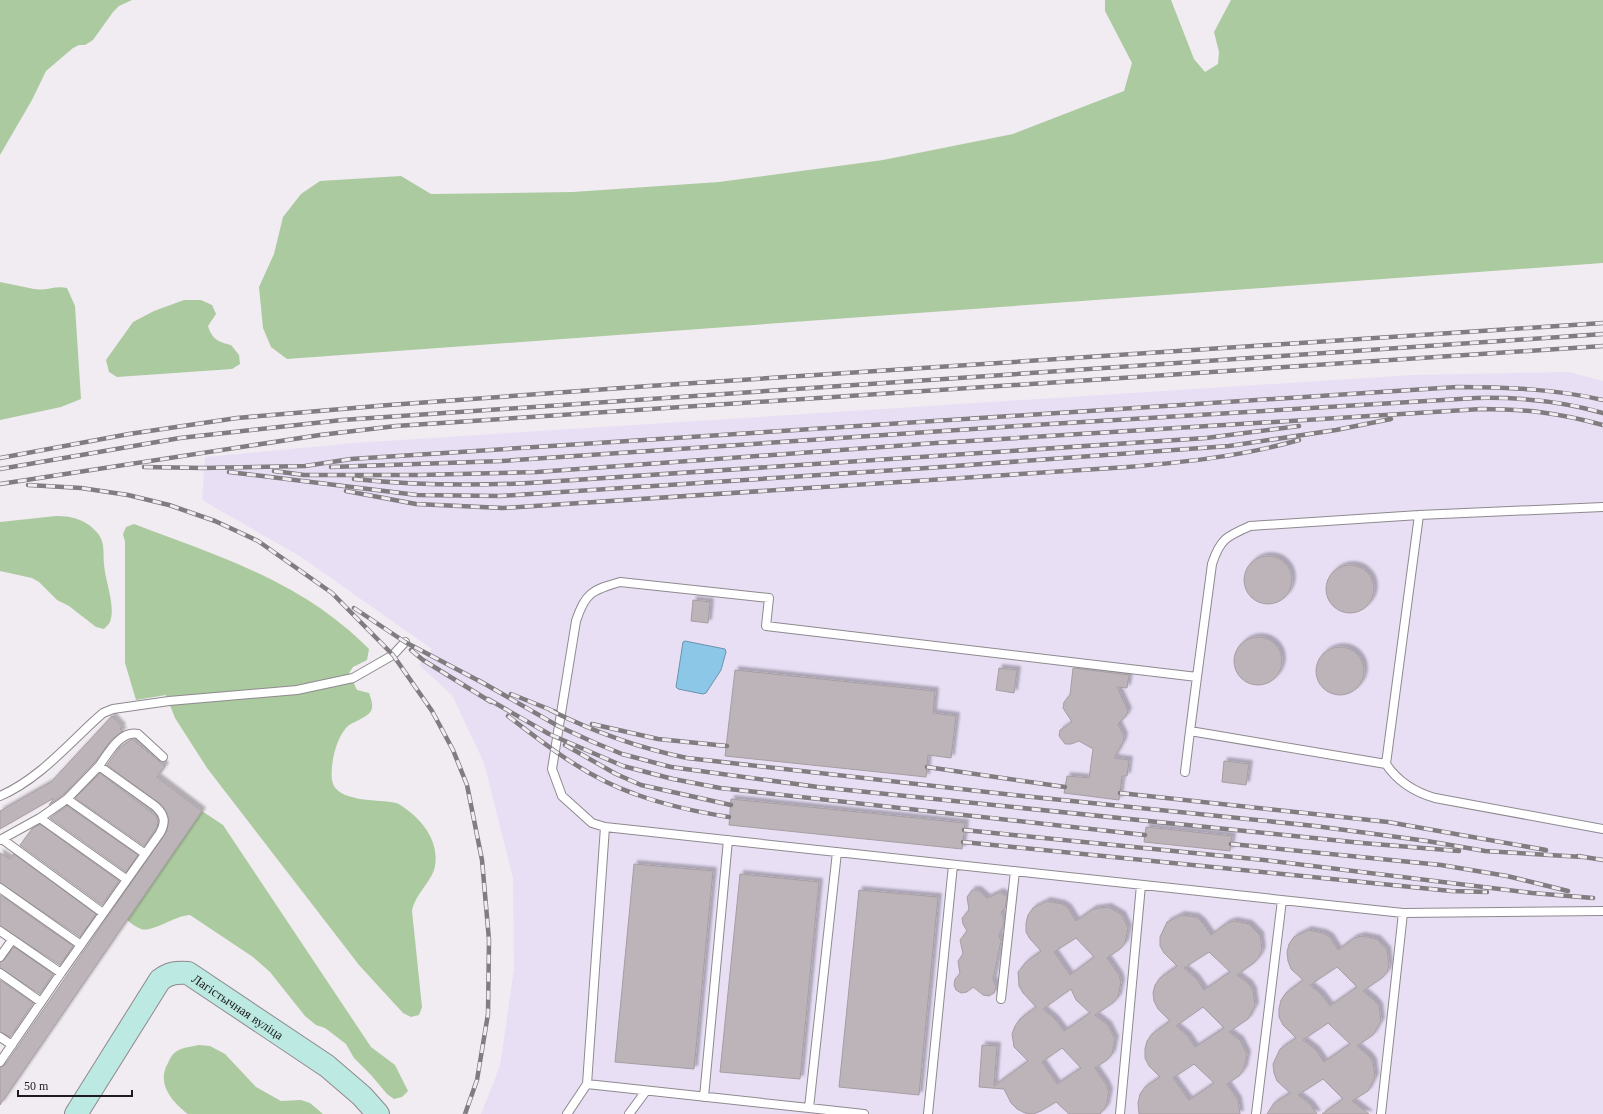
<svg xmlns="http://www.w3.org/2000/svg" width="1603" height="1114" font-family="'Times New Roman',serif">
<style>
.industrial{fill:#e8dff5}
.green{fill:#acca9f}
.water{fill:#8cc7e8;stroke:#6b93ab}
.building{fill:#bcb4b8;stroke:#a69ea2;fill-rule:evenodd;filter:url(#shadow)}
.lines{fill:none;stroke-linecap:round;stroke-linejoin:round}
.lane-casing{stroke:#8e898e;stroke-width:10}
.secondary-casing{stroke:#8e898e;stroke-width:24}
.lane{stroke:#fff;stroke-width:8}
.secondary{stroke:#bce9e1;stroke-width:22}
.rail-casing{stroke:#807c80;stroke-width:4.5}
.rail{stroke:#f1ebf2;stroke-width:3;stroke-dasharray:9;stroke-linecap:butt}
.labels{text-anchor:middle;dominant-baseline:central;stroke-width:3;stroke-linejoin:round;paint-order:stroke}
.street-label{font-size:13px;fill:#1d1b1d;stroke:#f1ebf2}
</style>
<defs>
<filter id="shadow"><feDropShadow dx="3.5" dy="-3.5" stdDeviation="1" flood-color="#0004"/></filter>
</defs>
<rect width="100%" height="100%" fill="#f1ebf2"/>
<path class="industrial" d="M1569 372 1603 381V1114H481L500 1066 514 969 513 878 484 763 452 695 419 665 432 649 301 557 202 500 205 457 354 443 1413 375Z"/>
<path class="green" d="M0 0H132L119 6 113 12 93 40 85 45H79L73 48 46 71 32 100 0 155Z
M1105 0H1171L1194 59 1205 72 1218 64 1219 52 1214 32 1231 0H1603V263L287 359 271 347 263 328 259 287 274 254 283 217 301 194 320 181 401 176 431 194 573 192 719 182 883 160 1013 134 1124 91 1132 63 1105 11Z
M0 282C11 284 23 287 34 289 46 291 56 285 67 288L75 306 81 399 61 407 0 420Z
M184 300H201L212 305 216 314 208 326C212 339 218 342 231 345L239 355 240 364 232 369 117 377 109 372 106 360 133 322 154 311Z
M56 516C73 516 88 520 99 535 105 543 103 555 104 564 105 581 116 606 110 622 109 624 106 627 104 629L96 627 69 606 57 600 39 582 32 578 0 571V522Z
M134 524C220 557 302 581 369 649L367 660 353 667 349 673 357 690 369 693C371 699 374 705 371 711 366 719 352 721 346 728 336 739 330 765 332 780 335 803 379 799 396 803 400 804 403 807 406 809 424 822 439 842 435 866 433 880 415 894 412 911L422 1007 419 1015 411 1017 403 1013 359 965 207 768 175 718 166 695 136 700 125 663V542L123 534 126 527Z
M202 811 223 825 371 1047 395 1065 408 1091 402 1097 394 1099 387 1094 371 1075 354 1058 346 1044 325 1028 316 1025 305 1016 270 972 253 957 190 915C176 915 152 933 141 929 136 927 131 923 127 920Z
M198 1045 210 1046 225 1054 256 1087 281 1101 301 1100 310 1103 323 1114H188C172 1102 156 1083 168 1063 170 1058 173 1053 177 1051 183 1047 192 1047 198 1045Z"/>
<path class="water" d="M685 641 725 649 726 652 721 670 706 693 703 694 678 689 676 687 683 642Z"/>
<path class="building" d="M1244 580a24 24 0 1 1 48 0a24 24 0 1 1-48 0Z
M1326 589a24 24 0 1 1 48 0a24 24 0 1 1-48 0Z
M693 600 710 602 708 623 691 621Z
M1234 661a24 24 0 1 1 48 0a24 24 0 1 1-48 0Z
M1316 671a24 24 0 1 1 48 0a24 24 0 1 1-48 0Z
M999 668 1017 670 1014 693 996 690Z
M1073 668 1129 675 1127 688 1117 687 1128 711 1126 716 1118 724 1124 736 1123 742 1114 758 1129 760 1127 776H1122L1119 800 1064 793 1067 776 1089 778 1093 749 1079 741 1071 744H1065L1059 736 1060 730 1072 722 1063 708 1064 702 1070 695Z
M735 670 935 691 933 713 956 716 951 758 928 755 926 777 725 756Z
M112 716 122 727 120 729 123 731 111 740 95 762 63 795 49 805 54 798 0 829V811L51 782Z
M132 739 165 766 157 777 202 811 0 1105V1067L5 1065 167 831 169 817 162 805 107 765 119 748Z
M1224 761 1249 764 1246 785 1222 782Z
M100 773 156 816 158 822 157 827 144 846 75 798Z
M731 799 965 823 962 849 729 825Z
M67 806 138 855 126 872 50 818Z
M40 824 119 881 102 905 20 845 32 829Z
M1146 827 1232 836 1230 851 1144 842Z
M0 853 10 859 14 854 96 914 80 937 0 883Z
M634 864 713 871 694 1069 615 1062Z
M740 874 819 882 800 1079 720 1072Z
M859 890 938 897 919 1095 839 1087Z
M972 890H978L987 898 1000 892 1007 896 1005 908 1001 912 1004 920 1003 927 999 935 1001 941 993 979 996 987 994 993 989 996 983 995 973 987 967 992 961 993 956 990 954 985 955 979 960 974 958 961 963 954 960 940 967 931 963 924 962 918 969 910 967 897Z
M0 895 73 946 60 965 0 926Z
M1047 901 1062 904 1068 908 1076 921 1093 909 1108 907 1122 915 1128 928 1125 943 1120 949 1107 958 1119 975 1121 982 1118 997 1113 1003 1095 1015 1108 1025 1115 1039 1112 1054 1107 1060 1095 1068 1106 1084 1109 1092 1106 1107 1100 1114H1069L1056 1102 1041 1111 1033 1114 1025 1113 1017 1109 1011 1103 1004 1089 979 1087 982 1045 997 1046 994 1086 1028 1061 1014 1047 1012 1034 1015 1026 1020 1019 1036 1007 1023 993 1019 986 1018 972 1026 962 1041 951 1030 939 1026 932V923L1028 915 1033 908ZM1076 938 1094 957 1070 975 1054 952ZM1071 989 1076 1000 1090 1013 1064 1031 1055 1019 1043 1009ZM1062 1048 1081 1068 1057 1084 1042 1062Z
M1181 915 1196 917 1202 922 1211 935 1227 923 1234 921 1249 924 1260 935 1262 950 1259 957 1254 963 1237 975 1249 984 1253 991 1255 1006 1248 1019 1229 1032 1240 1040 1247 1054 1244 1069 1239 1076 1227 1084 1238 1100 1240 1114H1139L1138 1103 1140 1094 1145 1087 1160 1077 1149 1066 1145 1058V1049L1147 1041 1152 1034 1170 1021 1158 1009 1154 1001 1153 993 1155 985 1160 978 1177 966 1164 953 1160 946V937L1167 922ZM1209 952 1230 972 1204 990 1196 978 1184 968ZM1203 1007 1224 1028 1195 1047 1187 1035 1176 1026ZM1194 1064 1214 1083 1189 1100 1173 1078Z
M1308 930 1323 933 1330 937 1338 950 1354 938 1362 936 1377 939 1387 950 1389 965 1387 972 1382 978 1363 991 1374 1000 1379 1006 1381 1021 1373 1035 1357 1046 1369 1056 1373 1062 1375 1077 1368 1091 1352 1101 1369 1114H1322L1343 1099 1323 1079 1298 1095 1310 1104 1317 1114H1267L1274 1103 1290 1093 1277 1081 1274 1073 1273 1064 1280 1049 1296 1038 1283 1025 1279 1017V1009L1281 1000 1286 993 1303 980 1291 969 1288 961 1287 952 1289 944 1294 937ZM1337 967 1357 987 1330 1006 1321 994 1310 985ZM1328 1023 1350 1044 1324 1062 1316 1050 1303 1040Z
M14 947 53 974 40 994 0 968V962L4 960Z
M0 980 33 1003 10 1037 0 1032Z"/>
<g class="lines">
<defs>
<path id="lane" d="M1197 677 1212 564C1220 539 1227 536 1250 526L1419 515 1603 507
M1386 764 1419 515
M99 766C108 754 120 730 138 734L163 757
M1185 772 1190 731
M0 796C37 780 65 748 94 721L103 713 113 709 169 701 297 690 353 678 393 655 405 642
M67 799 144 853
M40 818 126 879
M605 827 592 823 562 796 552 769 576 621C585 593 592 590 620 582L769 598 766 626 1197 677 1190 731 1386 764C1398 782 1414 792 1435 798L1603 829
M2 839 103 913
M0 840 40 818 67 799 99 766 155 806C165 815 166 822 160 833L61 973 0 931
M837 852 809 1108 864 1114
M0 888 81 945
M0 957 12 940
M0 973 41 1002
M1001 999 1015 871
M0 1037 12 1045
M0 1062 61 973
M704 1097 728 840
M809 1108 587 1084 605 827 1403 913 1603 911
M567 1114 587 1084
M629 1114 646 1091
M928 1114 953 865
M1120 1114 1141 885
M1256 1114 1282 900
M1381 1114 1403 913"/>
<g id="secondary">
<path id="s1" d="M76 1114 160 980C169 973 177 972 188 973L327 1066 362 1096 378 1114"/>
</g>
</defs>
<use href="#lane" class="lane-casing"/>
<use href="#secondary" class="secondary-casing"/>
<use href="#lane" class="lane"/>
<use href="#secondary" class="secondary"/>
<defs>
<path id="rail" d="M0 458 129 434 237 418 389 405 649 386 1603 323
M144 467 203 468 305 466 351 459 429 454 1457 387C1507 387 1554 389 1603 400
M331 467 502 461 1017 426 1476 398C1519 397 1561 401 1603 413
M0 469 180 438 342 420 1603 334
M274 471 304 475H419L537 472 936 443 1481 409C1526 409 1559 413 1603 425
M229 472 417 495 500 496 927 468 1229 446 1336 430 1391 419
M354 479C412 485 470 486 529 483L1206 438 1299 426
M0 484 320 435 396 426 1603 346
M28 485 81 488 128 495 169 505 215 521 258 541 332 593 393 655 432 711 453 750 467 785 482 860 489 940 488 1014 477 1080 465 1114
M346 491 416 504 503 508 1128 467C1186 462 1243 456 1299 440
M354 608 405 642 483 683
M411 650 423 660 491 702
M478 680 558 726 593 742 622 754 671 767 818 787 1362 843 1459 851
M511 694 556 712
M488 699 549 734 623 766 673 779 720 788 1145 835
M550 710C594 732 639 748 687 758L1023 796 1315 826 1427 841 1485 851 1583 857
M508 716C547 746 588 778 635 794 665 805 697 812 729 817
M592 724 658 739 727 746
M565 745 616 774 641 785 731 805
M927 767 1065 787
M1120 793 1388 822 1546 850
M964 830 1264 860 1532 893 1593 898
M963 842 1451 891 1487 892
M1231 844 1441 865 1507 876 1568 891
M1578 856 1603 860"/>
</defs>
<use href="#rail" class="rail-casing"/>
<use href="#rail" class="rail"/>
</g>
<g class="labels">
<g class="street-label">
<text stroke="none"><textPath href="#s1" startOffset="248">Лагістычная вуліца</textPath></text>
</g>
</g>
<path d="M18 1090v6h114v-6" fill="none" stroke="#1d1b1d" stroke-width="2"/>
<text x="24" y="1090" font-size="12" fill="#1d1b1d" stroke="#f1ebf2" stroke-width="3" paint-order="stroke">50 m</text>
</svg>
